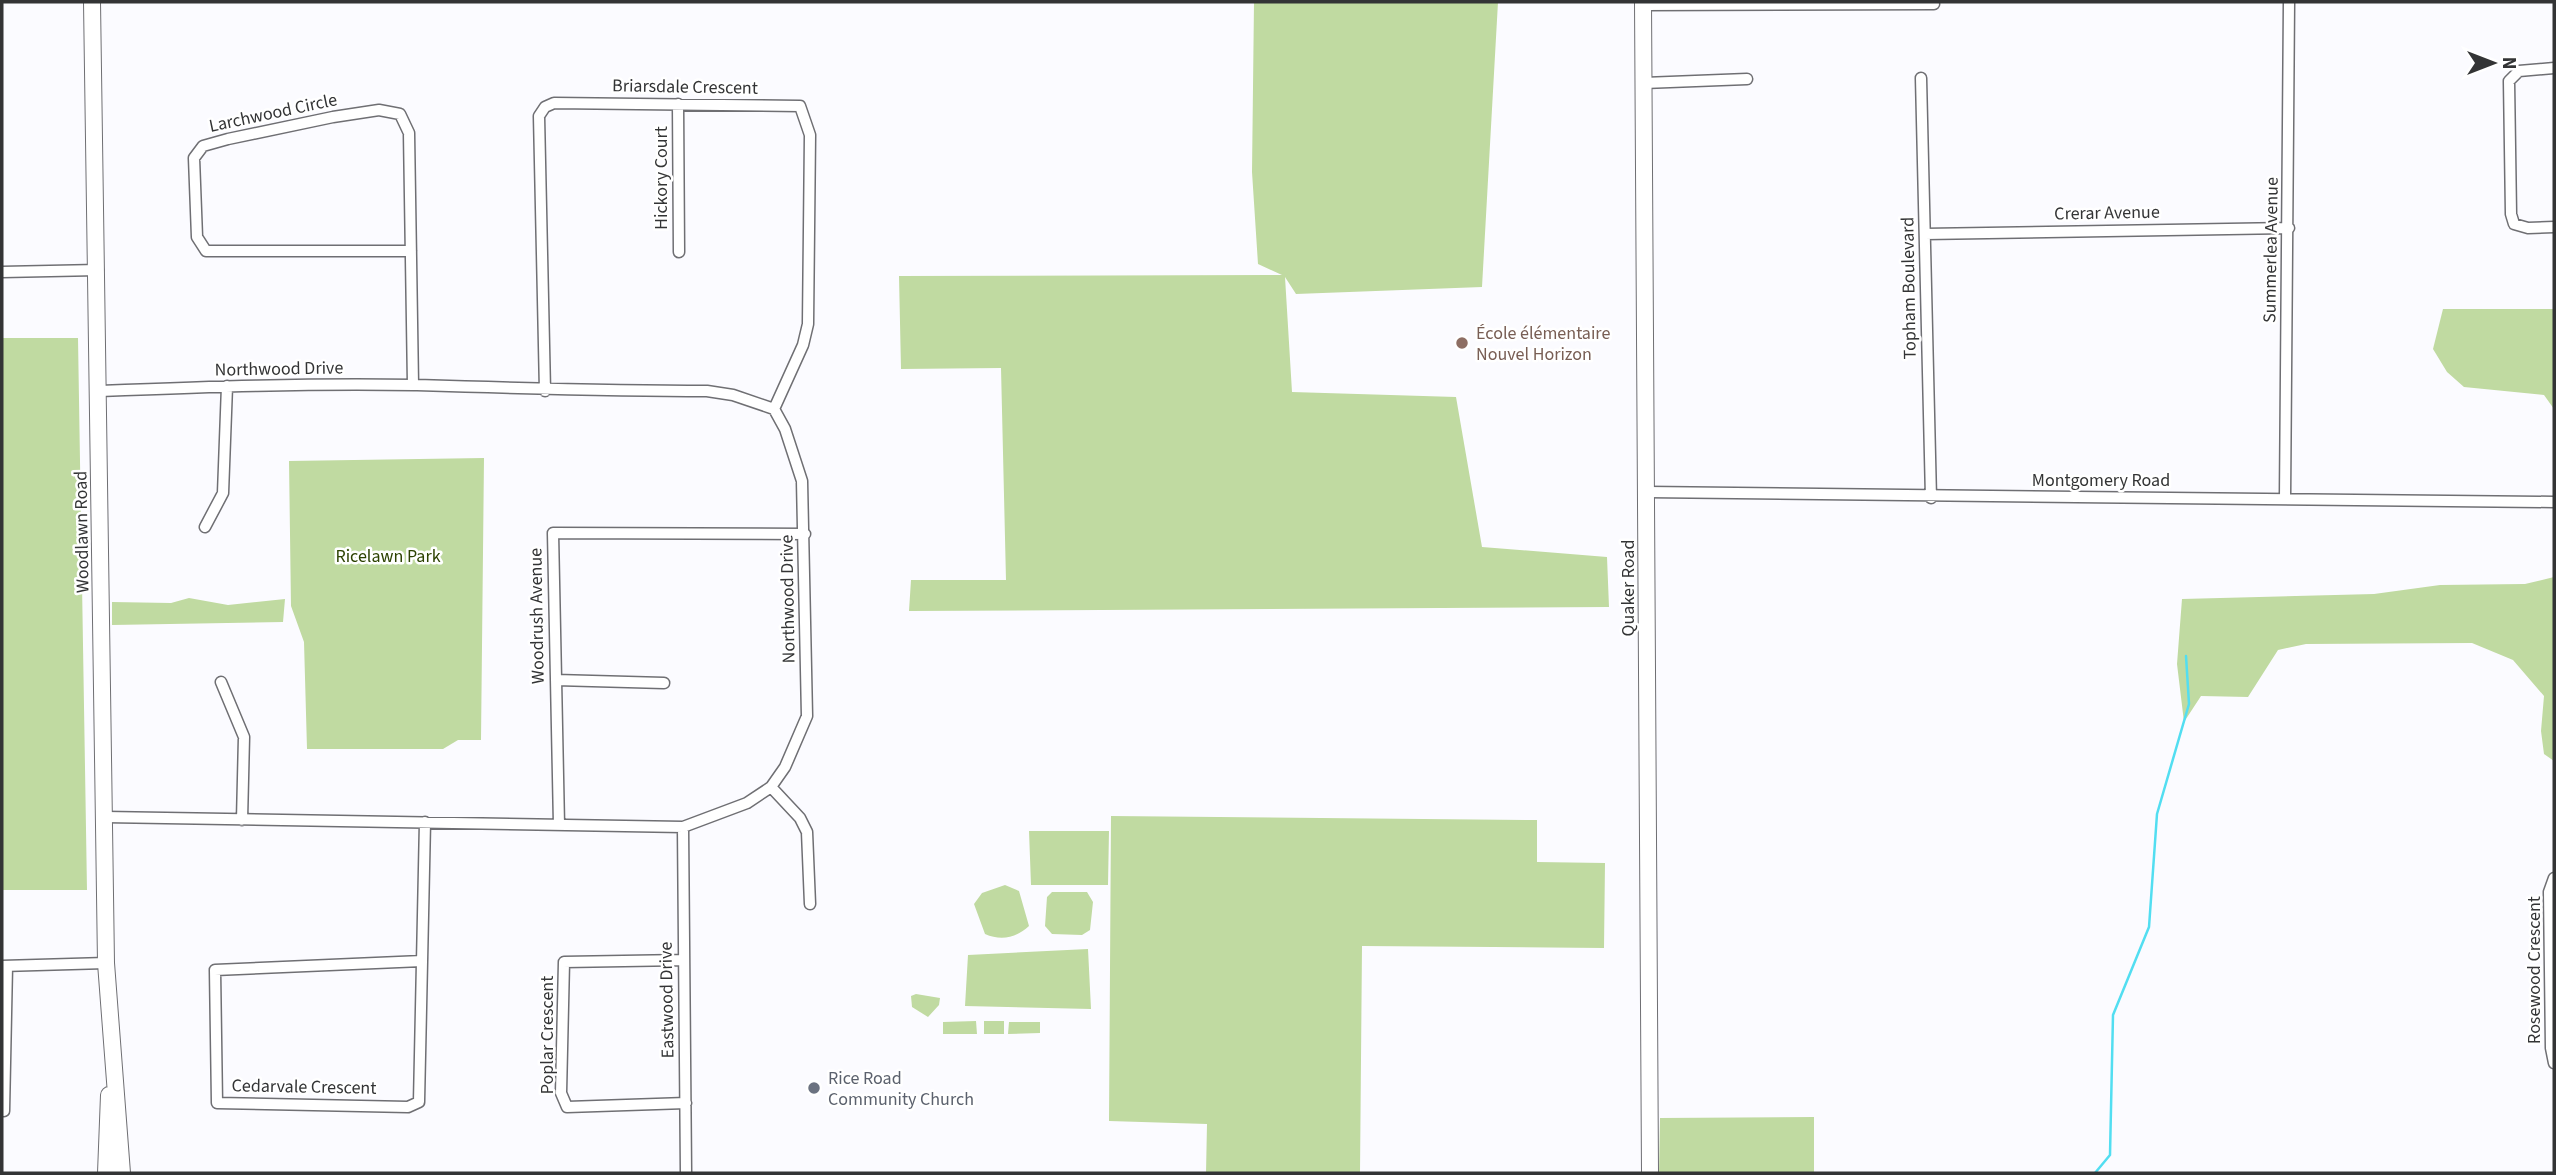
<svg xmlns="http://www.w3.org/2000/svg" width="2556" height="1175" font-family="'Source Sans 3',sans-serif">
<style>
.green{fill:#c0daa1}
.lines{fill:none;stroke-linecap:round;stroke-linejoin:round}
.stream{stroke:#52def1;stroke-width:2.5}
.street-casing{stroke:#6f6f73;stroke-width:13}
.secondary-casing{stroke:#6f6f73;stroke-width:18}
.street{stroke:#fff;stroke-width:10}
.secondary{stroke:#fff;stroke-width:16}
.education-dot{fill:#8d6e63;stroke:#fff;stroke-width:2.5}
.worship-dot{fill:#6b7280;stroke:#fff;stroke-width:2.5}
.labels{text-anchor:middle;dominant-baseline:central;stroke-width:5;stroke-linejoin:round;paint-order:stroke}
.street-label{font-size:18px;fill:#333435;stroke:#fff}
.education-label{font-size:18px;fill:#785e54;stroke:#fff;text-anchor:start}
.park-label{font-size:18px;fill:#2c4200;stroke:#fff}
.worship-label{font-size:18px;fill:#5b616d;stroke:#fff;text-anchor:start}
</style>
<rect width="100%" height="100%" fill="#fbfbff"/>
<path class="green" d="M1254 2H1498L1482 287 1296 294 1285 277 1292 392 1456 397 1482 547 1607 557 1609 607 909 611 911 580H1006L1001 368 901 369 899 276 1282 275 1258 264 1252 172Z
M2443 309H2554V409L2544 395 2464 387 2447 372 2433 349Z
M2 338H78L87 890H2Z
M484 458 481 740H458L443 749H307L304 642 291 606 289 461Z
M2554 577V761L2544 754 2541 731 2544 696 2513 660 2472 643 2306 644 2278 650 2248 697 2201 696 2184 722 2177 664 2182 599 2374 594 2440 585 2525 584Z
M189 598 228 605 285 599 283 622 112 625V602L171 603Z
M1111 816 1537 820V862L1605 863 1604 948 1362 946 1360 1173H1206L1207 1124 1109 1121Z
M1029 831H1109L1108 885H1031Z
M1005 885 1019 891 1029 926C1016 938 1001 941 985 934L974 904 982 893Z
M1052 892H1087L1093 902 1090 930 1082 935 1052 934 1045 926 1047 897Z
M1088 949 1091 1009 965 1006 968 955Z
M916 994 940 998 939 1005 928 1017 912 1007 911 996Z
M976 1021 977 1034H943V1022Z
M984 1021H1004V1034H984Z
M1009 1022H1040V1033L1008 1034Z
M1814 1117V1173H1659L1660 1118Z"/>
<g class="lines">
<path class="stream" d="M2095 1173 2110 1155 2113 1015 2149 927 2157 814 2189 704 2186 656"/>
<defs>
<path id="street" d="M1643 5 1934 4
M2554 68 2519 71 2509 81 2511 214 2514 224 2528 228 2554 227
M1921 78 1931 498
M1644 83 1747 79
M678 104 679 252
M1925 234 2289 228
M411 251H206L197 237 194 158 203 146 228 139 333 117 379 110 400 114 409 133 413 385
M2 272 98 270
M100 391C204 387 309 383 414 385 512 388 609 391 707 391L733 395 774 409 785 429 802 481 807 716 785 767 771 787 747 803 683 827 105 817
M545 391 539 116 545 107 554 103 800 106 810 135 808 324 803 345 774 409
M1647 492C1949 498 2252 497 2554 502
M2285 498 2289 2
M205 527 223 493 227 386
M556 680 664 683
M221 682 244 737 242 820
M771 787 800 818 807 832 810 904
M559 825 553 533 805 534
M683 827 686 1173
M2554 878 2549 892 2551 1048 2554 1063
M683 960 564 962 561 1093 567 1107 686 1103
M422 961 215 970 217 1103 408 1107 419 1102 425 822
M2 966 106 963
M4 1111 7 966"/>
<path id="secondary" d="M92 2 106 963 122 1173
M1643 2 1650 1173
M106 1173 109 1095"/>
</defs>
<use href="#street" class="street-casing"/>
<use href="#secondary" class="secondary-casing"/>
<use href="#street" class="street"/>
<use href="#secondary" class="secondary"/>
</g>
<circle class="education-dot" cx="1462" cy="343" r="7"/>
<circle class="worship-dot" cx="814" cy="1088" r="7"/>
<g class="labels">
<g class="street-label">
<text transform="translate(685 87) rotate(1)">Briarsdale Crescent</text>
<text transform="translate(273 113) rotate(-12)">Larchwood Circle</text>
<text transform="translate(661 178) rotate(-90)">Hickory Court</text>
<text transform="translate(2107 213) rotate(-1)">Crerar Avenue</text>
<text transform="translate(2271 250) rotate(-89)">Summerlea Avenue</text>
<text transform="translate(1909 288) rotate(-91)">Topham Boulevard</text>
<text transform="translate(279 369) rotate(-1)">Northwood Drive</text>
<text x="2101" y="480">Montgomery Road</text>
<text transform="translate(82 532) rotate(-91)">Woodlawn Road</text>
<text transform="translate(1628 588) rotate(-90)">Quaker Road</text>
<text transform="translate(788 599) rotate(-91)">Northwood Drive</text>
<text transform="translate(537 616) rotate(-91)">Woodrush Avenue</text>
<text transform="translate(2534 970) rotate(-90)">Rosewood Crescent</text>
<text transform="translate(667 1000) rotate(-91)">Eastwood Drive</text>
<text transform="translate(547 1035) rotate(-90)">Poplar Crescent</text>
<text transform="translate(304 1087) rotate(1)">Cedarvale Crescent</text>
</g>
<g class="education-label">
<text x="1476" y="333">École élémentaire<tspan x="1476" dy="21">Nouvel Horizon</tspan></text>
</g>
<g class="park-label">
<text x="388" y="556">Ricelawn Park</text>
</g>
<g class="worship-label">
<text x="828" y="1078">Rice Road<tspan x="828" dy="21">Community Church</tspan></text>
</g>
</g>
<rect width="2556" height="1175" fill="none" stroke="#333435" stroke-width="7"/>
<g transform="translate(2493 63) rotate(90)" stroke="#ffffff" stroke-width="5" paint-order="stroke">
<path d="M0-5L12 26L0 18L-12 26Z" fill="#333435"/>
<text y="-10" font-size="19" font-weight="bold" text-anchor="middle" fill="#333435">N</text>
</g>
</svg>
